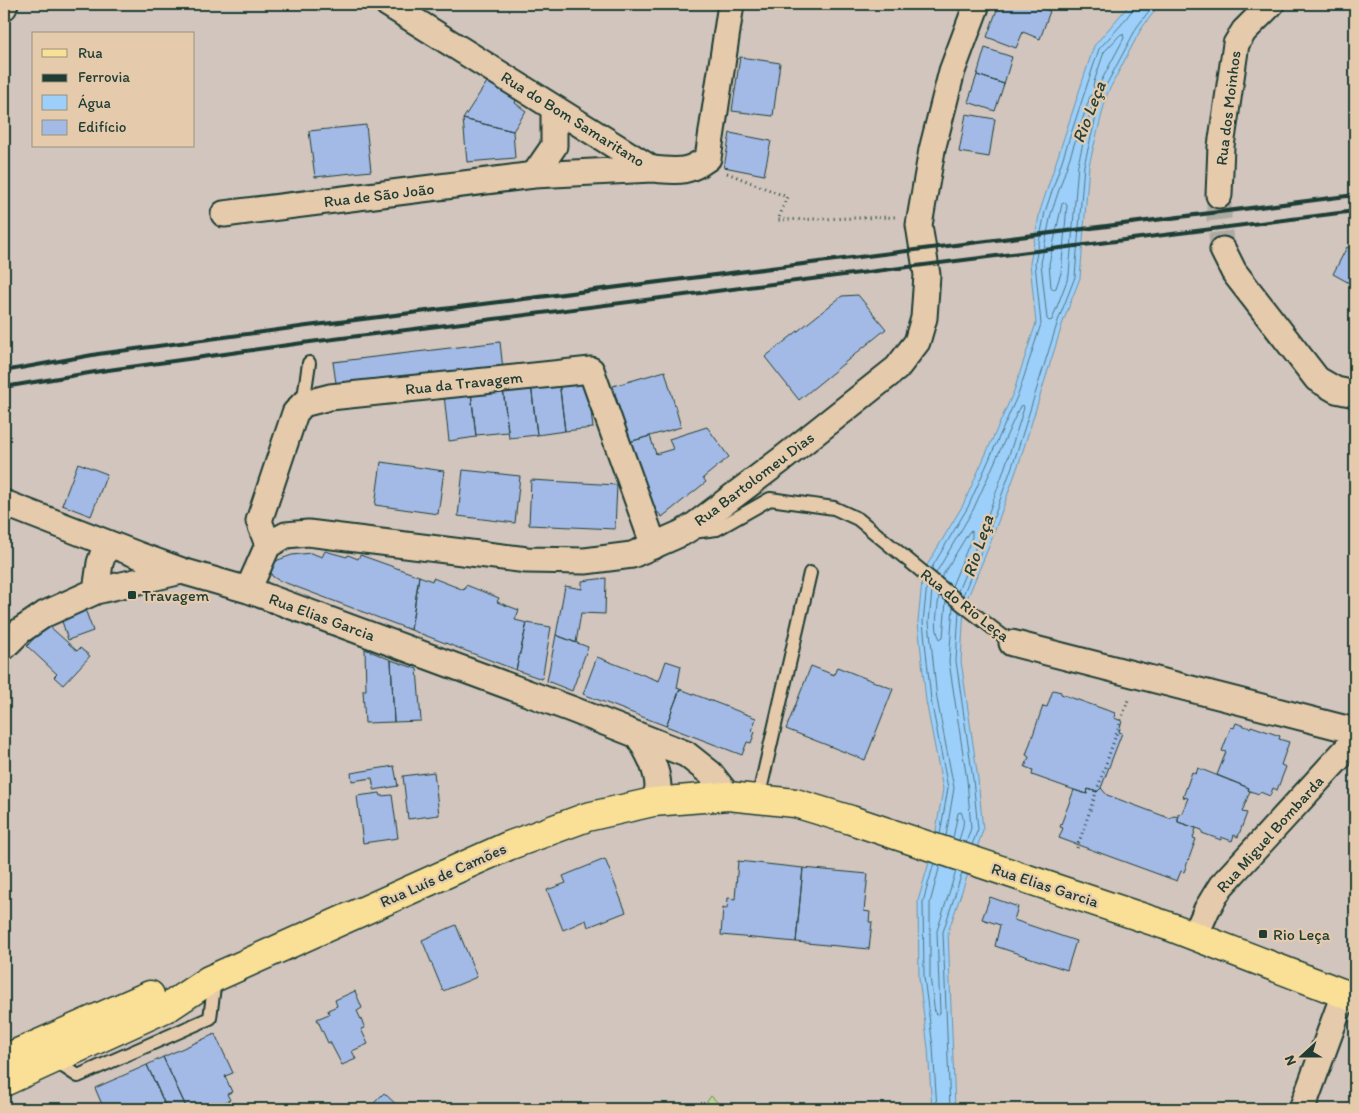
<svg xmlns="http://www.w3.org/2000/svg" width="1359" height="1113" font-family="Itim,sans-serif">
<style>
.green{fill:#bfd78d;stroke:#6f8a60}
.water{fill:#9ccff9;stroke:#6a95aa}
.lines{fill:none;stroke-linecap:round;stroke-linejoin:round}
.shore{stroke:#517783;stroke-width:1}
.building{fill:#a3bae7;stroke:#1f3d34}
.street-tunnel{stroke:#adaaa2;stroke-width:25;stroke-dasharray:25 12;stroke-linecap:butt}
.lane-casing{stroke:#1f3d34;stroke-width:16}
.street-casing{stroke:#1f3d34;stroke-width:29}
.primary-casing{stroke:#1f3d34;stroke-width:31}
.path{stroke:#1f3d34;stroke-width:3;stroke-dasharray:1 4;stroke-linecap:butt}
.lane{stroke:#e5caac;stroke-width:12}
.street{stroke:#e5caac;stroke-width:25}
.primary{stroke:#fadf96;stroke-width:28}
.rail{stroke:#1f3d34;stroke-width:4}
.poi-dot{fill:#1f3d34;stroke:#e5caac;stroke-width:2}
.labels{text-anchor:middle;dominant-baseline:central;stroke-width:4.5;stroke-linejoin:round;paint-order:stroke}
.street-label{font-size:16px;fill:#1f3d34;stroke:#e5caac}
.poi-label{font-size:16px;fill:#1f3d34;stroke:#e5caac;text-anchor:start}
.water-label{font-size:18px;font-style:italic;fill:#25443e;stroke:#e5caac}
</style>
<rect width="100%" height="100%" fill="#d1c5be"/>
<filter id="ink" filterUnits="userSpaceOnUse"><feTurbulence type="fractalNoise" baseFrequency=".02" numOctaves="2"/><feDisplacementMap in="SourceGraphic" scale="10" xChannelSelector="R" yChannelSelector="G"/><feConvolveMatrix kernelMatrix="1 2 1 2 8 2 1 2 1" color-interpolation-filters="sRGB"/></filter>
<g filter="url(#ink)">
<path class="green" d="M711 1096 724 1109H702Z"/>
<path class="water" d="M1130 4H1160L1141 29 1107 94 1089 165 1080 278 1063 322 1020 460 990 544 964 606 961 661 978 779 983 830 948 932 955 1109H932L928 1048 919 978 918 901 933 848 943 789 926 701 918 622 923 572 963 505 1014 391 1036 323 1030 263 1040 211 1094 46Z"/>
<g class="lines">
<path class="shore" d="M1123 34 1124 38 1098 87 1094 88 1093 85 1104 52 1120 35Z
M1091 95 1094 97 1078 164 1069 275 1052 320 1049 321 1047 319 1041 263 1051 214Z
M1065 203 1067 205 1061 273 1056 288 1053 289 1051 287 1049 264 1062 204Z
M931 569 968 507 1019 392 1041 324 1035 263 1045 212 1099 49 1121 25 1133 9 1134 4
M936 573 973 510 1020 406 1023 405 1024 408C1005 470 983 531 958 591
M941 578 969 532 972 531V537L952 586
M927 585 923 622 931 700 948 788 940 834
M932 590 929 622 937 699 954 788 946 836
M963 595 985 542 1015 458 1058 321 1075 277 1084 165 1102 93 1137 27 1154 4
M939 596C938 609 933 628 940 639L943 637 946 601
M953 606 949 662 967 780 971 828 966 843
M959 611 956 661 973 779 978 829 972 845
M953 838 958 813 961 812C966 821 962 830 959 840
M934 863 923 902 924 977 933 1047 937 1109
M940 865 930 903V977L935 1013 937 1015 940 1013 937 931 956 871
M950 1109 943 932 962 873"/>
</g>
<path class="building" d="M999 4H1032L1050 11 1040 39 1023 32 1016 48 987 37Z
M985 48 1012 57 1004 84 977 75Z
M740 57 780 63 773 116 732 111Z
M977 75 1004 84 995 111 968 102Z
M487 82 516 100 515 103 526 111 513 131 463 119Z
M966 114 995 119 989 157 959 152Z
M463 119 513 131 515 158 467 162Z
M366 125 371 171 315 177 309 131Z
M730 133 771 141 764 175 724 167Z
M1347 247 1355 251V280L1353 285 1333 274Z
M858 295 886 329 799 400 765 357 842 296Z
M500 342 503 370 337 390 333 362Z
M665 371 681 427 629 442 613 386Z
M587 378 593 428 565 431 559 381Z
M559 381 565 431 537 435 531 384Z
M531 384 537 435 509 438 503 388Z
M503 388 508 432 476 435 471 392Z
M471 392 476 437 449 441 444 395Z
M707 427 729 457 703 478 706 482 662 517 645 498 629 442 650 436 656 454 673 449 669 439Z
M381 462 444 471 438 514 375 505Z
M78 463 107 474 91 516 62 505Z
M463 470 520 476 515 523 458 516Z
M531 480 617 485 615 529 529 525Z
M325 551 347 557 348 555 358 559 360 555 419 576 411 630 278 580 272 576 271 572 272 565 278 560 292 555 311 553 322 557Z
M419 576 432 581 433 578 464 590 466 585 499 598 497 602 519 610 515 620 527 623 516 670 411 630Z
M606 578 605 614 581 613 576 643 556 635 565 586 582 589V581Z
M85 609 93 631 68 640 61 618Z
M527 623 551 627 542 679 516 670Z
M47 624 77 651 80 648 90 656 63 685 54 677 57 674 27 646Z
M556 635 588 647 572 691 547 681Z
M365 649 391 660 394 722 365 723 363 690H366Z
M597 657 659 681 666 661 681 666 677 688 680 689 666 726 583 694Z
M391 660 417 669 421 721 394 722Z
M811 666 834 675 837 667 893 689 865 760 786 729Z
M680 689 756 718 752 731 755 732 751 743 747 742 742 755 666 726Z
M1053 690 1061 692V694L1115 713 1114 718 1122 721 1119 732 1122 733 1101 788 1097 792 1088 789 1087 794 1080 792 1032 775 1033 770 1025 767 1029 757 1026 755 1043 706 1047 707Z
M1236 723 1250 728 1251 726 1280 736 1279 739 1289 742 1281 765 1286 767 1277 790 1273 788 1270 796 1260 792 1259 794 1250 791 1248 790 1249 788 1217 775 1226 752 1222 751 1231 727 1234 728Z
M394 766 398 786 374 790 372 778 352 781 351 773Z
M1198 768 1249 788 1248 790 1250 791 1242 812 1247 813 1238 837 1234 835 1232 841 1221 837V840L1202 833V830L1178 822V814L1182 813 1188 798 1183 797 1192 772 1196 774Z
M434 772 439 815 408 819 403 776Z
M1101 788 1107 795 1169 818 1174 816 1178 817V822L1196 828 1193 838 1196 839 1184 872 1181 871 1177 881 1059 838 1063 828 1060 827 1074 790 1087 794 1088 789 1097 792Z
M380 793 381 796 392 795 398 838 363 843 357 796Z
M605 859 626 912 588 927 586 920 563 930 547 890 566 883 563 876Z
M738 861 803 868 796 942 721 935 723 908 727 909 728 898 735 899Z
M803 868 868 874 864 911 870 912 869 922H872L869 949 796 942Z
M990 897 1018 907 1014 920 1076 941 1067 970 995 946 1000 925 982 919Z
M456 925 477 977 443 991 422 940Z
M355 991 362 1008 357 1011 365 1028 361 1029 368 1044 352 1051 356 1059 342 1065 330 1042 328 1043 317 1019 329 1014 328 1010 337 1006 335 1000Z
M215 1034 233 1073 225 1076 232 1092 227 1094 230 1100 209 1109H187L163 1057Z
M163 1057 187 1109H167L147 1065Z
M147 1065 167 1109H104L95 1088Z
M384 1093 401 1109H368Z"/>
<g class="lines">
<path class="street-tunnel" d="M1219 195V218L1223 250"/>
<defs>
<path id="lane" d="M303 404 309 363
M692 532 717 529 770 499 834 508 858 519 964 606 1012 643
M758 799 810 573
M54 1060 78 1076 210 1018 215 979"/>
<path id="street" d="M388 4 652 169C678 171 686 174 708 158L731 4
M4 7 5 4
M534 175 554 146V108
M1219 195 1221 146 1236 44 1244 31 1271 4
M224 214 534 175 652 169
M1223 250 1234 272 1317 379 1336 390 1355 394
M4 503 138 555 182 571 248 590 571 709 686 754 710 773 728 796
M268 545 259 521 295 413 303 404 330 397 591 370 654 546
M248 590 268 545 286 535 308 533 527 560 585 561 632 555 682 533 695 525 781 460 897 368 917 342 924 318 927 275 919 225 932 150 952 71 977 4
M96 591 100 563 107 543
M1012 643 1355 731
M4 647 20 631 45 614 96 591 182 571
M639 737C648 752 657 768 658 786 658 791 655 797 653 802
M1195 936 1207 909 1221 886 1355 740
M1302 1109 1344 994"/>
<path id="primary" d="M4 1059 150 995
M4 1082 170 1006 209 980 508 846 587 817 653 802 728 796 795 803 851 820 1171 927 1355 998"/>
</defs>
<use href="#lane" class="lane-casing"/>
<use href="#street" class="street-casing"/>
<use href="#primary" class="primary-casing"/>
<path class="path" d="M727 173 787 197 778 220 897 217
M1077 848 1129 697"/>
<use href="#lane" class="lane"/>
<use href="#street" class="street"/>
<use href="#primary" class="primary"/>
<path class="rail" d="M4 371 98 354 307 326 1355 195
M4 387 101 371 310 342 1355 211"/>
</g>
</g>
<g class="poi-dot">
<rect x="127" y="590" width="10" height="10" rx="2.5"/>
<rect x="1258" y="929" width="10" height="10" rx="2.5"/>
</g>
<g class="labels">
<g class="street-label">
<text transform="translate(1228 108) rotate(-83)">Rua dos Moinhos</text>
<text transform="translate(573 119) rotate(32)">Rua do Bom Samaritano</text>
<text transform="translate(379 195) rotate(-7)">Rua de São João</text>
<text transform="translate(464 383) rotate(-6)">Rua da Travagem</text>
<text transform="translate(754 479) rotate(-37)">Rua Bartolomeu Dias</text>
<text transform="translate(965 605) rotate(38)">Rua do Rio Leça</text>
<text transform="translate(322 617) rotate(20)">Rua Elias Garcia</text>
<text transform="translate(1270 834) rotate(-48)">Rua Miguel Bombarda</text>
<text transform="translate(443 875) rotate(-24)">Rua Luís de Camões</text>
<text transform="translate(1045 885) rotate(18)">Rua Elias Garcia</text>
</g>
<g class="poi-label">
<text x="142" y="595">Travagem</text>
<text x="1273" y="934">Rio Leça</text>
</g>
<g class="water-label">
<text transform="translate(1089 112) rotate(-69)">Rio Leça</text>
<text transform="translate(978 546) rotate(-72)">Rio Leça</text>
</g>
</g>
<rect width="1359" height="1113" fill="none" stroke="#e5caac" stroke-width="20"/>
<rect x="10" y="10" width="1339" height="1093" fill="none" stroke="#1f3d34" stroke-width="2" filter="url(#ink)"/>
<rect x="32" y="32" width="162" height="115" fill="#e5caac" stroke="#96927c"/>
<rect x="42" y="49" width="25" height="8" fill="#fadf96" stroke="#96927c"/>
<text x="78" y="58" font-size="15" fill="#1f3d34">Rua</text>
<rect x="42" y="74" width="25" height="8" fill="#1f3d34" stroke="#96927c"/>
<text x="78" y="82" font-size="15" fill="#1f3d34">Ferrovia</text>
<rect x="42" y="95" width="25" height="15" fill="#9ccff9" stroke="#96927c"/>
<text x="78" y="108" font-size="15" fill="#1f3d34">Água</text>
<rect x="42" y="120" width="25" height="15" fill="#a3bae7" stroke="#96927c"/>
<text x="78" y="132" font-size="15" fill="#1f3d34">Edifício</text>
<g transform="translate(1302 1056) rotate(249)" stroke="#e5caac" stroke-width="4" paint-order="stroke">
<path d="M0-4L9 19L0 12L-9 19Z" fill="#1f3d34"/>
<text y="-8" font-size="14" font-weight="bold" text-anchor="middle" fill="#1f3d34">N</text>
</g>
</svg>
